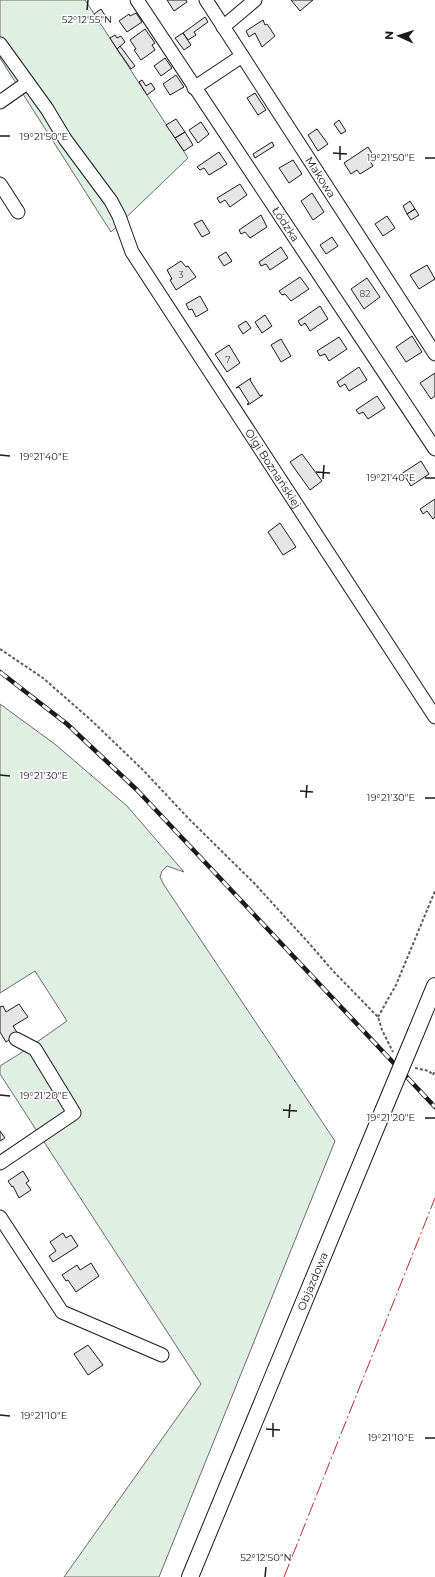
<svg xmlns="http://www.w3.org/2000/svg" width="435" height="1577" font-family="Montserrat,sans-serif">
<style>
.green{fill:#e0efe3;stroke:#6a6a6a}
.building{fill:#e6e6e6;stroke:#1a1a1a}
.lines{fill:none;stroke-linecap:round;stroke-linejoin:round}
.minor-casing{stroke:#1a1a1a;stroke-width:15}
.major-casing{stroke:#1a1a1a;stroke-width:18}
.path{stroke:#5f5f5f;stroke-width:2;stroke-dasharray:3 2;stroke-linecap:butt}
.minor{stroke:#fff;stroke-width:13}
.major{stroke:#fff;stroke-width:16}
.rail-casing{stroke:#1a1a1a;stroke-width:4.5}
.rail{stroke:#fff;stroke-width:3;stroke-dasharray:9;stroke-linecap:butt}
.major-bridge-casing{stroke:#1a1a1a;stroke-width:18;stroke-linecap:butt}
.major-bridge{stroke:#fff;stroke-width:16}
.power{stroke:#c62828;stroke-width:1;stroke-dasharray:14 3 2 3;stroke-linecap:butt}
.ticks{fill:none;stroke:#1a1a1a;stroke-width:1.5}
.labels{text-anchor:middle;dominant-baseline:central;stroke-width:3;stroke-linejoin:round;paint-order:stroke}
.number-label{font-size:9px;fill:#4d4d4d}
.street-label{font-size:11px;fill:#1a1a1a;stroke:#fff}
.ticks-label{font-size:10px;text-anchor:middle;fill:#1a1a1a;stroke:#fff;stroke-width:3;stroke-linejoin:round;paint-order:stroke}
</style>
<rect width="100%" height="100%" fill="#fff"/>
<path class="green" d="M0 0H85L188 158 111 232 0 58Z
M0 704 56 745 127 806 184 872 167 866 162 871 160 877 164 885 335 1141 159 1577H64L201 1384 0 1074V1066L24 1051 67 1021 35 971 0 993Z"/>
<path class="building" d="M167 0H186L187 2 174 11Z
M291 0H313L300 11Z
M101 9 106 17 99 22 94 14Z
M136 13 142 22 127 32 119 21 129 14 130 16Z
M205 17 208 22 194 32 196 35 188 40 183 33Z
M263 20 265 25 267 24 275 36 262 47 255 33 249 37 246 31Z
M145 29 155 43 152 45 155 50 141 60 134 50 136 49 130 40Z
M183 33 191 45 184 50 175 38Z
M115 35 117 38 121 36 125 42 117 49 110 38Z
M120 46 135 66 131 69 117 49Z
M165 58 172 68 161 76 154 66Z
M176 75 184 87 170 95 163 84Z
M142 80 146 86 151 83 155 89 147 95 139 82Z
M255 93 266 110 258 115 247 98Z
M176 119 185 132 175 138 166 125Z
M339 120 346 131 341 134 334 124Z
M201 122 209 134 198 143 189 130Z
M317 129 328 144 318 151 308 135Z
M185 132 193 145 184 151 175 138Z
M272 142 274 146 255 158 253 154Z
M368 147 375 158 370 161 373 166 360 174 357 170 351 174 344 163Z
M219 152 227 164 209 175 204 168 200 170 197 167Z
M293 160 302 174 289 183 279 168Z
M240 184 247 195 230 207 225 200 220 203 217 198Z
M312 193 324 212 313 220 301 201Z
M410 201 415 209 407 214 403 206Z
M415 209 419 215 411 220 407 214Z
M261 215 267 227 250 238 245 232 241 234 239 230Z
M387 216 395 228 383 236 375 224Z
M202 220 210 233 202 237 194 224Z
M332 237 338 246 326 254 320 245Z
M281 247 288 258 270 270 266 264 261 266 259 262Z
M226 252 232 261 224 266 218 257Z
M181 261 186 267 188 266 196 277 176 290 170 280 172 279 167 270Z
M427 265 435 279 419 289 410 275Z
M300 277 309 289 291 301 285 294 282 295 279 291Z
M367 278 380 297 364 309 351 289Z
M200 296 208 310 196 317 192 309 189 310 186 304Z
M320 306 328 319 310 331 305 323 301 326 298 321Z
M265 315 272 326 262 333 255 322Z
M246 321 251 328 243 334 238 326Z
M412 336 422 352 406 362 396 347Z
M339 337 347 349 329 361 325 354 320 356 317 351Z
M281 339 291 356 281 362 271 345Z
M229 345 240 363 227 372 215 354Z
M359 367 367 380 349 391 345 384 340 387 337 382Z
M435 373V396L431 399 420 383Z
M251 378 250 380 260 396 263 395 248 405 247 404 249 403 239 387 236 388Z
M377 396 385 408 368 419 363 412 359 414 356 410Z
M302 454 322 481 310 490 290 462Z
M421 461 429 474 411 486 406 478 402 481 398 476Z
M435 499V517L433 519 427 511 423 514 420 509Z
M280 523 296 547 283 555 268 532Z
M19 1004 28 1017 13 1026 18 1034 6 1042 0 1032V1007L3 1006 6 1012Z
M0 1131 5 1138 0 1141Z
M23 1171 29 1181 26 1183 31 1190 19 1198 13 1186 12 1187 8 1181Z
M63 1233 66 1238 71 1235 78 1246 53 1262 49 1256 56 1251 50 1242Z
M91 1263 99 1276 76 1292 68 1280 66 1281 62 1275 77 1265 80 1270Z
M88 1345 103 1365 88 1375 74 1354Z"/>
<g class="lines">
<defs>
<g id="minor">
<path id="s1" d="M137 0 435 449"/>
<path id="s2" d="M206 0 435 354"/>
<path d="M223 27 255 0"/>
<path id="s3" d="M0 44 47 109 65 139 111 201 119 216 132 252 435 717"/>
<path d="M194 88 242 56"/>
<path d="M0 102 27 83"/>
<path d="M0 184 18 212"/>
<path d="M0 1163 74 1113 35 1049 16 1039"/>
<path d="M0 1217 62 1312 162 1355"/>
</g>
<g id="major">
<path d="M416 1032 435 986"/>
<path id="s4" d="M190 1577 383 1111"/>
</g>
</defs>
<use href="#minor" class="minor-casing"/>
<use href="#major" class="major-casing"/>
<path class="path" d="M0 649 43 678 92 721 143 770 189 819 254 883 307 941 334 972 378 1017 382 1030 393 1052
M378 1017 396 985 435 891
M415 1068 429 1071 433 1075 435 1070"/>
<use href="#minor" class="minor"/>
<use href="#major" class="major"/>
<defs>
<path id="rail" d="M0 672 67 724 137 790 435 1107"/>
</defs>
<use href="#rail" class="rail-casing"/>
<use href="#rail" class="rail"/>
<defs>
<path id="major-bridge" d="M383 1111 416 1032"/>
</defs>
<use href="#major-bridge" class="major-bridge-casing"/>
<use href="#major-bridge" class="major-bridge"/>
<path class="power" d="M284 1577 435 1198"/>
</g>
<path class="ticks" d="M87 10 88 0M0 136H10M333 153 347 154M425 158H435M340 160V146M0 455 10 456M316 472 330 473M425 478H435M323 479 324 465M0 775 10 776M300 791 313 792M306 798 307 785M425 798H435M0 1095 10 1096M283 1110 297 1111M289 1118 290 1104M425 1118H435M0 1415 10 1416M266 1429 280 1430M273 1437V1423M425 1438H435M265 1577 266 1567"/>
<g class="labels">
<g class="number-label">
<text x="181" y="274">3</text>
<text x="365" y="293">82</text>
<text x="228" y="359">7</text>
</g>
<g class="street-label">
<text stroke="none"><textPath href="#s2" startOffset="211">Makowa</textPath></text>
<text stroke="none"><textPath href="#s1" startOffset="269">Łódzka</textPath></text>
<text stroke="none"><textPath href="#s3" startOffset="506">Olgi Boznańskiej</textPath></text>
<text stroke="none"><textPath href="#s4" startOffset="320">Objazdowa</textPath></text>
</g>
</g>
<g class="ticks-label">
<text x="87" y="23">52°12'55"N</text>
<text x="44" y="140">19°21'50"E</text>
<text x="391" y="161">19°21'50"E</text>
<text x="44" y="460">19°21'40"E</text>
<text x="391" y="481">19°21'40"E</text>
<text x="44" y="779">19°21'30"E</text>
<text x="391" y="801">19°21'30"E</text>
<text x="44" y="1099">19°21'20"E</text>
<text x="391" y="1121">19°21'20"E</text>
<text x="44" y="1419">19°21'10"E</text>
<text x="391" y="1441">19°21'10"E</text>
<text x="266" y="1561">52°12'50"N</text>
</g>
<g transform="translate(399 36) rotate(273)" stroke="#ffffff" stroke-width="3" paint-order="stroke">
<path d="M0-3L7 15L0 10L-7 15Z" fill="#1a1a1a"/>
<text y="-6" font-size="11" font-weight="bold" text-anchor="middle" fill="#1a1a1a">N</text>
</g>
</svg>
